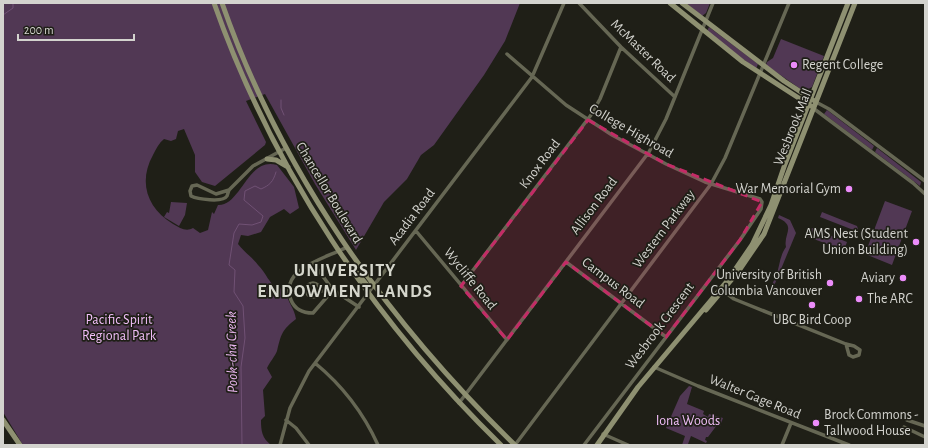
<svg xmlns="http://www.w3.org/2000/svg" width="928" height="448" font-family="'Alegreya Sans',sans-serif">
<style>
.green{fill:#513854}
.lines{fill:none;stroke-linecap:round;stroke-linejoin:round}
.stream{stroke:#705174;stroke-width:1}
.street{stroke:#666754;stroke-width:3.5}
.secondary{stroke:#8e9071;stroke-width:5}
.marked{fill:#c42b66;fill-opacity:0.2;stroke:#c42b66;stroke-width:3;stroke-dasharray:8 5;stroke-linejoin:round}
.poi-dot{fill:#ec8cfa;stroke:#1f1f17;stroke-width:1.5}
.labels{text-anchor:middle;dominant-baseline:central;stroke-width:3.5;stroke-linejoin:round;paint-order:stroke}
.street-label{font-size:14px;fill:#d3d3ce;stroke:#1f1f17}
.poi-label{font-size:14px;fill:#d3d3ce;stroke:#1f1f17;text-anchor:end}
.park-label{font-size:14px;fill:#f1bef8;stroke:#1f1f17}
.water-label{font-size:15px;font-style:italic;fill:#e5b2eb;stroke:#1f1f17}
.district-label{font-size:18px;font-weight:bold;letter-spacing:1px;fill:#d5d6cc;stroke:#1f1f17}
</style>
<rect width="100%" height="100%" fill="#1f1f17"/>
<path class="green" d="M3 3H520L505 41 484 75 434 145 421 155 407 179 384 202 356 250 315 184 265 94 246 101 266 142 265 145 215 186 202 182 195 172V155L184 129 178 131 176 139 171 141 164 139C159 143 156 149 153 155 138 182 147 208 173 224 180 228 186 232 193 228L200 233 208 230 212 212 214 214 218 205C241 206 248 156 277 165L294 187 299 208 290 214 284 209 270 217 261 232 248 236 241 235 238 244C244 252 252 257 258 265 266 273 269 283 278 290L281 288 286 291C288 304 294 307 296 319 282 330 281 334 277 351 275 356 270 362 267 368L272 377 263 390 265 416 261 420C261 431 262 438 271 445H23L3 412Z
M686 3H710L706 13 702 16Z
M709 27 758 64 756 69 707 31Z
M781 39 824 56 812 87 807 90H802L766 65 767 62 773 58Z
M827 110 874 146 872 150 824 114Z
M877 148 921 182 920 186 875 152Z
M885 201 912 211 892 265 865 254Z
M171 202 187 203 185 215 179 226 164 217 167 212 169 213Z
M822 212 857 226 858 229 856 231 820 217Z
M779 215 790 220 796 233 774 286 780 291 779 294 772 288C772 283 774 281 776 276 780 266 779 257 786 247 783 234 797 226 778 218Z
M812 228 847 242 844 250 808 237Z
M689 386 692 387 687 404 704 411 703 414 708 417 709 414 723 418 720 426 717 425 708 437H706L705 440 707 441 706 443 691 436 688 444 691 445H682L685 436 666 428 680 396Z"/>
<g class="lines">
<path class="stream" d="M3 15 13 8V3
M281 100V108L284 115
M242 445 241 367 245 338 243 306 234 292 235 270 229 265 234 233 239 224 252 225 261 222 263 216 244 200 245 191 255 186 261 189C270 185 273 182 276 172"/>
<path class="street" d="M579 3 621 47 675 97
M507 54 566 105 612 135 666 164 705 182 760 199 762 202 761 209 740 240 584 445
M816 102 829 109 925 181
M813 108 913 183 925 194
M229 190C229 190 227 196 227 196 223 203 197 199 191 196L190 191 192 186 197 185 216 194 229 190 253 166 286 148
M416 231 507 340
M566 262 666 337
M313 263 333 290 359 307
M306 290a7 7 0 1 1 14 0a7 7 0 1 1-14 0Z
M461 286 591 115 600 99 621 47
M333 290 313 313C304 313 295 310 291 300 278 268 328 258 347 247
M722 290 734 299 846 344 854 346 860 350 859 355 853 357 849 355 846 344
M319 291H332
M315 363C343 386 363 412 378 445
M654 367 698 386 849 445
M459 403 649 152 666 119 713 3
M286 420 296 428 309 445
M907 420 925 426
M904 427 925 437
M603 434 628 445
M280 445 290 408 309 371 532 77 564 3
M515 445 711 184 725 158 789 3
M782 445 791 423"/>
<path class="secondary" d="M214 3C273 171 374 321 501 445
M222 3C281 172 387 321 515 445
M670 3 743 62 811 106
M682 3 784 81 813 100
M267 159 276 160 288 167
M355 271 367 285 374 286
M706 310 738 272 764 234 855 3
M3 420 20 445
M597 445 638 387 728 280 752 245 771 205 785 164 848 3"/>
</g>
<path class="marked" d="M588 120 666 164 762 202 740 240 666 337 566 262 507 340 461 286Z"/>
<g class="poi-dot">
<circle cx="794" cy="65" r="4"/>
<circle cx="849" cy="189" r="4"/>
<circle cx="916" cy="242" r="4"/>
<circle cx="903" cy="278" r="4"/>
<circle cx="830" cy="283" r="4"/>
<circle cx="859" cy="299" r="4"/>
<circle cx="812" cy="305" r="4"/>
<circle cx="816" cy="423" r="4"/>
</g>
<g class="labels">
<g class="street-label">
<text transform="translate(643 51) rotate(44)">McMaster Road</text>
<text transform="translate(793 127) rotate(-68)">Wesbrook Mall</text>
<text transform="translate(631 131) rotate(30)">College Highroad</text>
<text transform="translate(540 164) rotate(-53)">Knox Road</text>
<text transform="translate(329 193) rotate(59)">Chancellor Boulevard</text>
<text transform="translate(594 206) rotate(-53)">Allison Road</text>
<text transform="translate(412 217) rotate(-53)">Acadia Road</text>
<text transform="translate(664 229) rotate(-53)">Western Parkway</text>
<text transform="translate(470 279) rotate(51)">Wycliffe Road</text>
<text transform="translate(613 283) rotate(37)">Campus Road</text>
<text transform="translate(660 326) rotate(-53)">Wesbrook Crescent</text>
<text transform="translate(755 397) rotate(22)">Walter Gage Road</text>
</g>
<g class="poi-label">
<text x="802" y="65" text-anchor="start">Regent College</text>
<text x="841" y="189">War Memorial Gym</text>
<text x="908" y="234">AMS Nest (Student<tspan x="908" dy="16">Union Building)</tspan></text>
<text x="822" y="275">University of British<tspan x="822" dy="16">Columbia Vancouver</tspan></text>
<text x="895" y="278">Aviary</text>
<text x="867" y="299" text-anchor="start">The ARC</text>
<text x="812" y="320" text-anchor="middle">UBC Bird Coop</text>
<text x="824" y="415" text-anchor="start">Brock Commons -<tspan x="824" dy="16">Tallwood House</tspan></text>
</g>
<g class="park-label">
<text x="119" y="320">Pacific Spirit<tspan x="119" dy="16">Regional Park</tspan></text>
<text x="688" y="421">Iona Woods</text>
</g>
<g class="water-label">
<text transform="translate(232 352) rotate(-91)">Pook-cha Creek</text>
</g>
<g class="district-label">
<text x="345" y="271">UNIVERSITY<tspan x="345" dy="21">ENDOWMENT LANDS</tspan></text>
</g>
</g>
<rect width="928" height="448" fill="none" stroke="#d3d3ce" stroke-width="8"/>
<path d="M18 34v6h116v-6" fill="none" stroke="#d3d3ce" stroke-width="2"/>
<text x="24" y="34" font-size="12" fill="#d3d3ce" stroke="#1f1f17" stroke-width="3" paint-order="stroke">200 m</text>
</svg>
